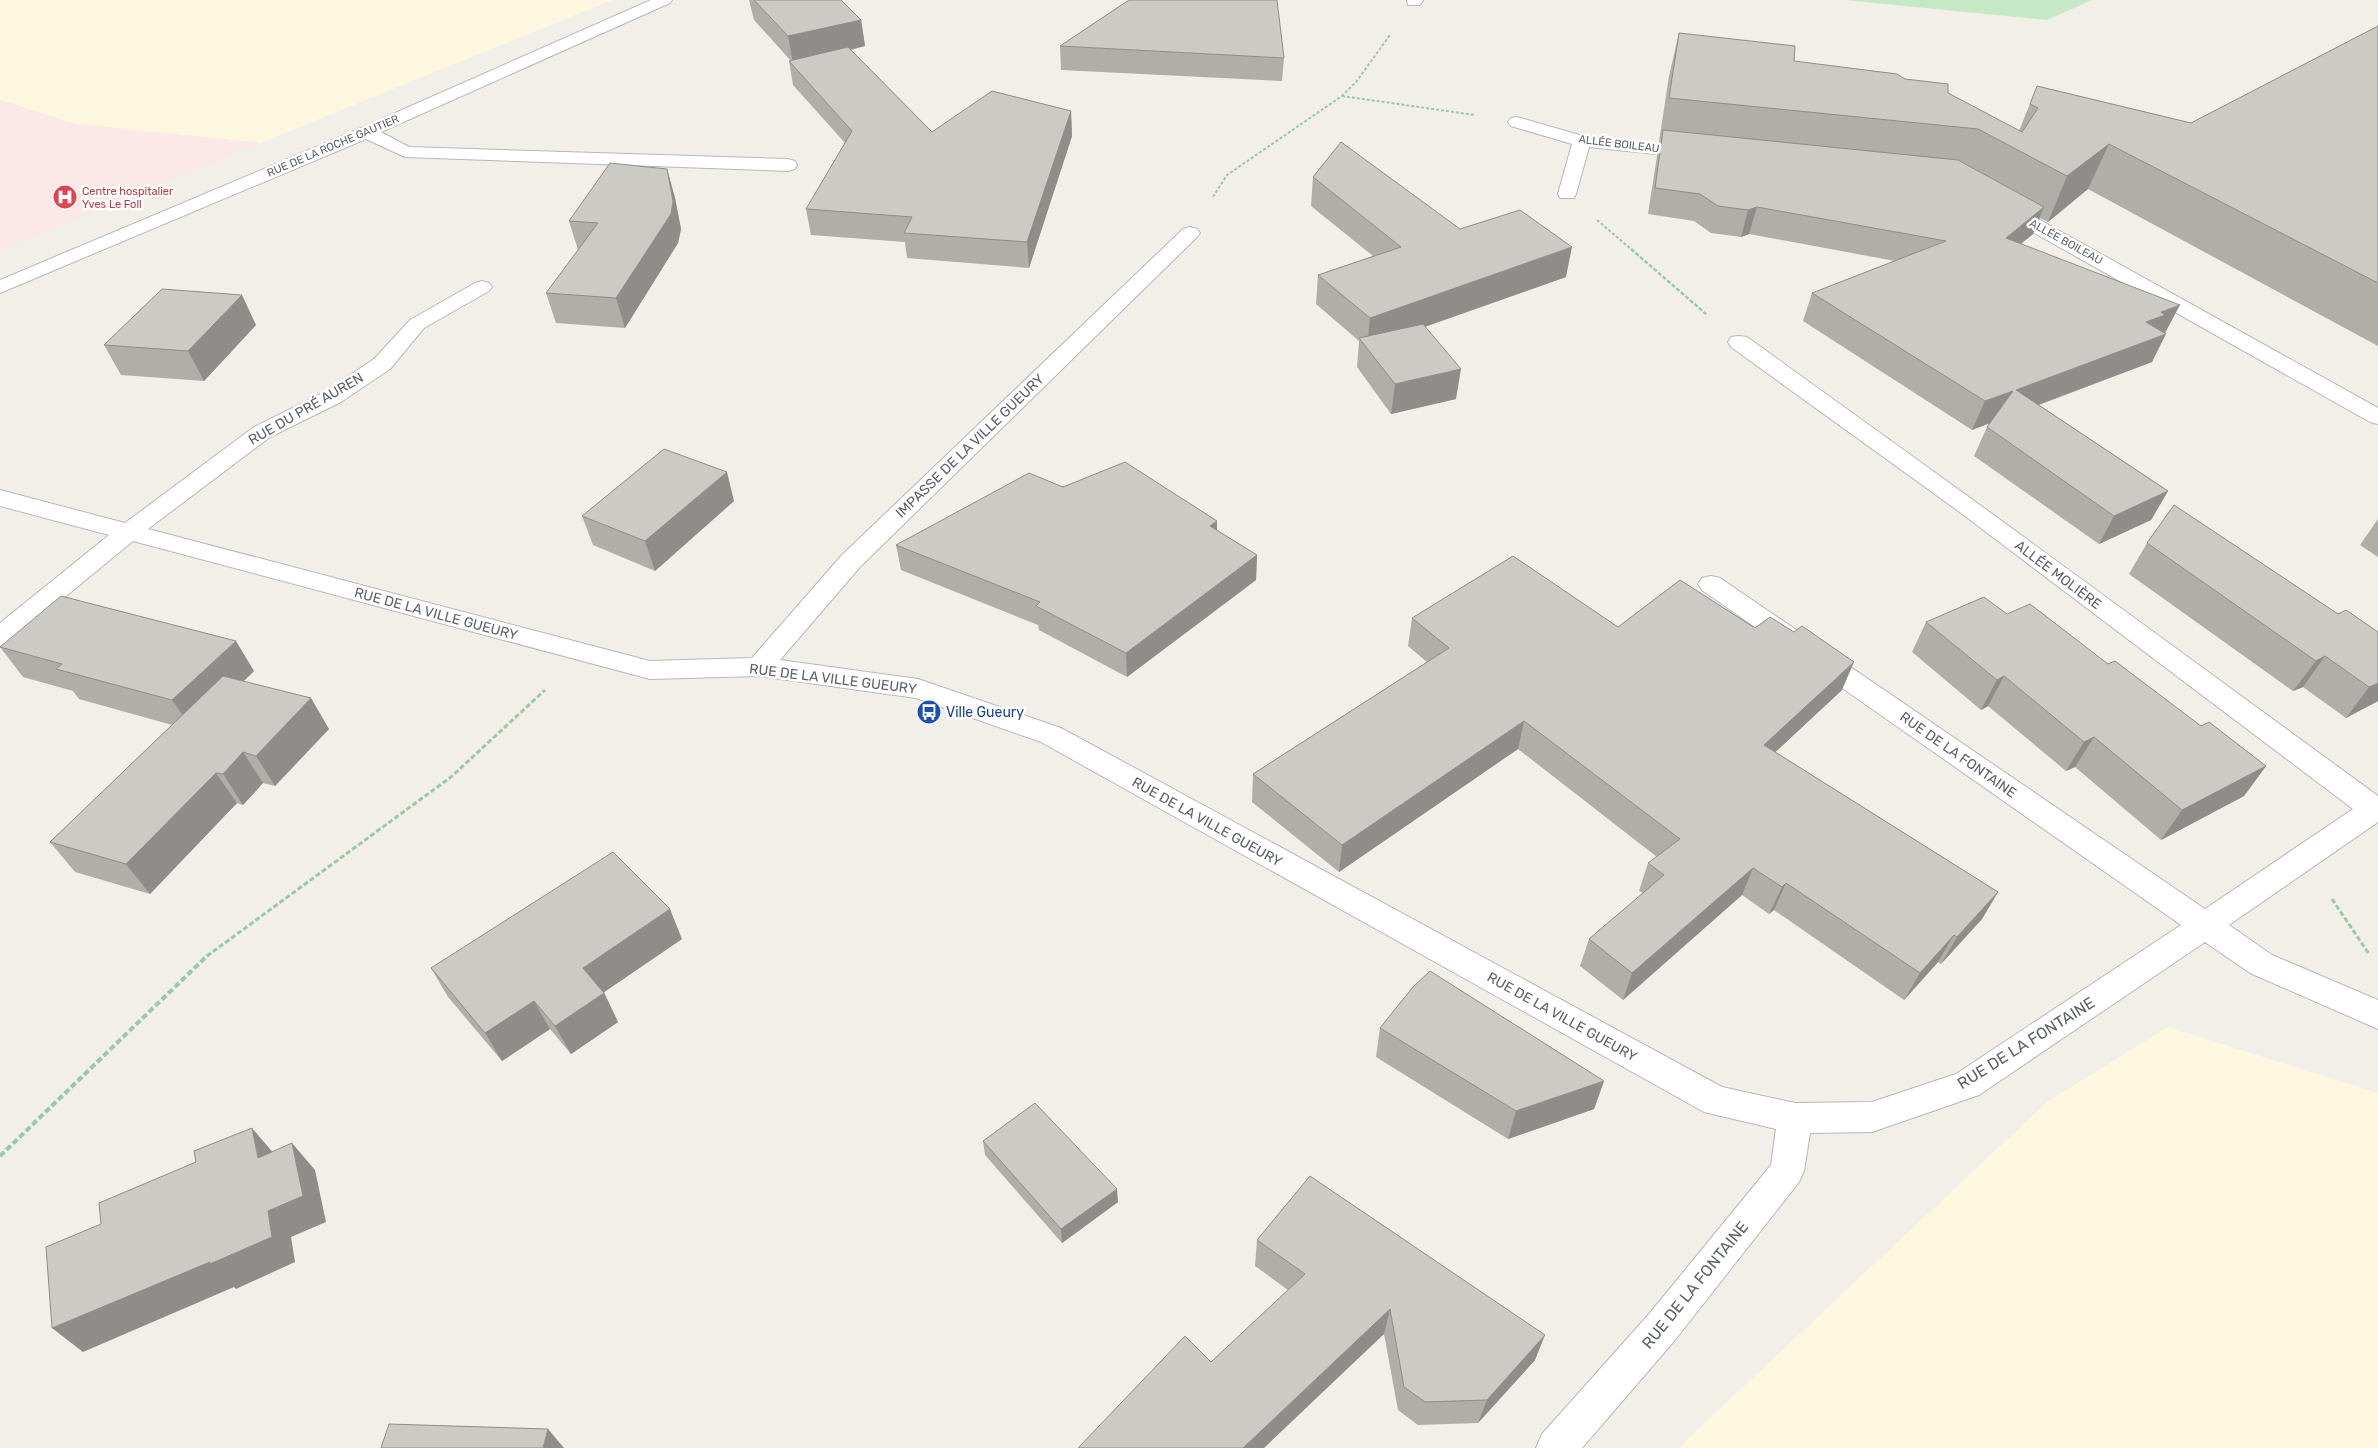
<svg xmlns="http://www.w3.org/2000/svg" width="2378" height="1448" font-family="Rubik,sans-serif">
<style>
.commercial{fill:#fef7e0}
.medical{fill:#fce8e6}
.green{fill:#c5e8c5}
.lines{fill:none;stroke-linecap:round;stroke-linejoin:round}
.minor-casing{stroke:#b5b8bc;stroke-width:2}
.path-far3{stroke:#9cc7a9;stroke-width:2;stroke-dasharray:3 2;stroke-linecap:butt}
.path-far2{stroke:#9cc7a9;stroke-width:2.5;stroke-dasharray:4 2;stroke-linecap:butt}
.path-far1{stroke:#9cc7a9;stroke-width:3;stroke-dasharray:5 2.5;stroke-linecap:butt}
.path{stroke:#9cc7a9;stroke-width:4;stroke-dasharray:6 3;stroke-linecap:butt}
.minor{fill:#fff;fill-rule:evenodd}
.wall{fill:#afaea9}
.shaded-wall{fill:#8f8d8a}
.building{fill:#cccac5;stroke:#8f8d8a}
.labels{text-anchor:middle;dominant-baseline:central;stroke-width:5;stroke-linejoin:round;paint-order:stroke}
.far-street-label{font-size:11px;fill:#5f6368;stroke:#fff}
.far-health-label{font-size:11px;fill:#be3a42;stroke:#fff;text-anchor:start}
.street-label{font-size:14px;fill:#5f6368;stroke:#fff}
.transit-label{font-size:14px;fill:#164399;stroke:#fff;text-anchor:start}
.near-street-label{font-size:16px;fill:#5f6368;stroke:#fff}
</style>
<rect width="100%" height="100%" fill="#f1efe8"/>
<path class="commercial" d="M0 0H612L260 143 75 124 0 100Z
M2168 1027 2378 1093V1448H1678L2047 1102Z"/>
<path class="medical" d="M0 100 75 124 260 143 0 251Z"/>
<path class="green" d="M1845 0H2092L2047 20Z"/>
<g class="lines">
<defs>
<path id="minor" d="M651 0H672L670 3 381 132 409 147 788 159 795 161 797 165 795 169 788 171 405 157 366 139 0 293V280L361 128Z
M1407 0H1423L1420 5H1408Z
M1517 117 1583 136 1695 148 1701 149 1704 153 1701 157 1695 158 1589 147 1576 194 1574 198H1560L1558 194 1572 144 1511 126 1508 122 1511 118Z
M2004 202 2011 204 2378 408V424L2370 422 1997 212 1994 208 1997 204Z
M1190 227 1197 229 1200 233 1197 237 860 567 780 660 918 679 1061 728 1722 1087 1795 1103 1872 1102 1956 1074 2181 925 1702 590 1698 584 1702 578 1711 576 1720 578 2205 909 2353 809 1957 510 1731 347 1728 342 1731 337 1739 336 1747 337 1973 500 2378 796V822L2229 925 2272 955 2378 1000V1029L2250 973 2205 942 1979 1095 1872 1132 1810 1133 1804 1171 1799 1182 1675 1340 1582 1448H1536L1542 1434 1649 1314 1771 1165 1776 1129 1704 1112 1041 742 916 698 759 676 650 679 133 541 9 643 0 646V623L109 535 0 506V490L125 523 254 427 325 392 374 359 410 320 475 283 482 281 489 283 492 287 489 291 424 328 390 369 341 402 270 437 148 529 650 661 752 658 842 555 1183 229Z"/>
</defs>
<use href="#minor" class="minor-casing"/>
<path class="path-far3" d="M1342 96 1475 115
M1213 197 1227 175 1342 96 1356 82 1390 35
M1597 220 1632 250"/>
<path class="path-far2" d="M1631 249 1706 314"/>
<path class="path-far1" d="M2332 899 2369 954
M207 956 451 777 545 690"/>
<path class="path" d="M0 1156 208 955"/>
<use href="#minor" class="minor"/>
</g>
<path class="wall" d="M749 0H841L861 20 865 46 851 50 932 132 1071 111 1072 136 1029 268 907 258 905 242 811 235 806 209 845 143 793 85 789 61H791L754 20Z
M2378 26V346L2088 189 2048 222 2040 218 2033 234 2021 243 2165 333H2164L2152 362 2039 405 2168 491 2151 520 2099 544 1974 456 1987 427 1990 423 1972 430 1803 321 1812 293 1895 261 1749 234 1741 237 1711 233 1694 221 1648 214 1657 156 1660 142H1659L1669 76 1679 33 1794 61 1905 79 1948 93 2019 131 2037 86 2191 123Z
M1060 46 1284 58 1282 81 1061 70Z
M667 169 675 198 681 229 678 243 625 328 556 323 546 293 578 250 569 221Z
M1313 177 1460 229 1566 277 1425 327 1456 399 1391 414 1357 367 1359 341 1316 304 1318 275 1373 256 1311 206Z
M256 325 204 381 121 375 104 345Z
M1063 487 1217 530 1257 555 1256 580 1127 677 1039 630 1038 625 901 570 896 545Z
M734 501 655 571 593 545 582 516Z
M2378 519V557L2360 545Z
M2147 543 2338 614 2378 701 2346 718 2303 687 2293 691 2129 574Z
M2007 614 2108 664 2201 726 2266 766 2244 796 2161 840 2075 767 2066 771 1988 706 1981 710 1912 652 1926 622Z
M1412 618 1618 627 1842 690 1775 752 1998 892 1982 919 1941 964 1938 962 1904 1000 1774 910 1769 914 1742 895 1623 1000 1580 966 1589 939 1643 893 1639 891 1648 863 1657 857 1518 749 1339 872 1252 802 1253 774 1427 662 1408 646Z
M0 647 254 671 244 681 329 729 275 786 263 783 243 805 237 803 150 894 75 872 50 842 172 725 79 699 73 691 23 677Z
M682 939 604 992 618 1022 571 1054 550 1029 502 1061 448 997 431 968Z
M1380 1028 1604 1081 1594 1109 1508 1139 1376 1057Z
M983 1141 1118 1202 1062 1243 985 1155Z
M1257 1240 1535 1360 1478 1423 1418 1425 1398 1410 1384 1334 1211 1362 1288 1290 1255 1266Z"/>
<path class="shaded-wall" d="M861 20 865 46 793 63 788 36Z
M1071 111 1072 136 1029 268 1027 242Z
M2109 144 2088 189 2048 222 2067 176Z
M667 169 675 198 681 229 678 243 625 328 616 298Z
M1757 207 1749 234 1741 237 1748 210Z
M2044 207 2033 234 1995 265 2006 238Z
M1572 247 1566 277 1367 347 1370 318Z
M242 295 256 325 204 381 188 351Z
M2180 305 2165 333 2153 337 2166 334 2152 362 2003 418 2016 390 2146 322 2161 312Z
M1461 369 1456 399 1391 414 1395 384Z
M2013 391 2000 419 1972 430 1985 401Z
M727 472 734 501 655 571 645 541Z
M2168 491 2151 520 2099 544 2114 516Z
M1217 521V546L1210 526Z
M1257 555 1256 580 1127 677 1126 653Z
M236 641 254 671 193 730 172 700Z
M2325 656 2303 687 2293 691 2316 661Z
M1854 662 1842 690 1753 773 1764 745Z
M2004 676 1988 706 1981 710 1997 680Z
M2378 683V701L2346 718 2369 687Z
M311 698 329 729 275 786 256 756Z
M1524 721 1518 749 1339 872 1342 845Z
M2094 737 2075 767 2066 771 2084 742Z
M243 752 263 783 243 805 223 774Z
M2266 766 2244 796 2161 840 2182 810Z
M216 773 237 803 150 894 126 864Z
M1753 868 1742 895 1623 1000 1632 973Z
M1786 883 1774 910 1769 914 1782 887Z
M1998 892 1982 919 1941 964 1957 937Z
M670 909 682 939 597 997 583 968Z
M1954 935 1938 962 1904 1000 1920 973Z
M604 993 618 1022 571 1054 555 1026Z
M534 1001 550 1029 502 1061 485 1033Z
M1604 1081 1594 1109 1508 1139 1516 1111Z
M252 1128 275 1155 258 1158Z
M292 1143 315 1170 326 1222 291 1237 295 1262 236 1289 234 1287 83 1352 52 1328Z
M1117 1189 1118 1202 1062 1243 1061 1229Z
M1390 1309 1384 1334 1264 1448H1243Z
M1545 1335 1535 1360 1478 1423 1487 1400Z
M548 1429 564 1448H543Z"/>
<path class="building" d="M754 0H841L861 20 788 36Z
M1129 0H1277L1284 58 1060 46Z
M2378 26V283L2109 144 2067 176 1978 129 1669 98 1679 33 1795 46 1794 61 1897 74 1905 79 1948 84V93L2022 132 2038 108 2030 104 2037 86 2191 123Z
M848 47 932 132 992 91 1071 111 1027 242 904 233 912 217 806 209 852 131 789 61Z
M1663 130 1958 160 2044 207 2006 238 2180 305 2161 312 2165 315 2146 322 2166 334 2016 390 2168 491 2114 516 1987 427 2013 391 1985 401 1812 293 1946 241 1757 207 1748 210 1718 206 1700 194 1655 188Z
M1341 142 1460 229 1520 210 1572 247 1370 318 1318 275 1401 247 1313 177Z
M610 163 667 169 673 201 671 214 616 298 546 293 598 223 569 221Z
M162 289 242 295 188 351 104 345Z
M1423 324 1461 369 1395 384 1359 338Z
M664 449 727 472 645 541 582 516Z
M1125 462 1217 521 1210 526 1257 555 1126 653 1036 606 1040 602 896 545 1029 473 1063 487Z
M2174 505 2338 614 2346 610 2378 632V683L2369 687 2325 656 2316 661 2147 543Z
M1513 556 1618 627 1680 580 1755 628 1770 617 1794 632 1802 626 1854 662 1764 745 1998 892 1957 937 1954 935 1920 973 1786 883 1782 887 1753 868 1632 973 1589 939 1664 875 1648 863 1680 839 1524 721 1342 845 1253 774 1449 648 1412 618Z
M61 596 236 641 172 700 56 669 62 664 0 647Z
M1984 597 2007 614 2030 604 2108 664 2115 661 2201 726 2209 722 2266 766 2182 810 2094 737 2084 742 2004 676 1997 680 1926 622Z
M223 676 311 698 256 756 243 752 223 774 216 773 126 864 50 842Z
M613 852 670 909 583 968 604 993 555 1026 534 1001 485 1033 431 968Z
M1430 971 1604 1081 1516 1111 1380 1028 1413 987Z
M1035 1103 1117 1189 1061 1229 983 1141Z
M252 1128 258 1158 292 1143 303 1196 268 1211 272 1237 210 1264V1262L52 1328 46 1247 101 1224 99 1203 196 1162 194 1151Z
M1310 1176 1545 1335 1487 1400 1425 1402 1404 1387 1390 1309 1243 1448H1078L1185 1336 1211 1362 1305 1274 1257 1240Z
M389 1424 548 1429 543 1448H381Z"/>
<defs>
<symbol id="hospital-disc" viewBox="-11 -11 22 22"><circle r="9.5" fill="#e0444e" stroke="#fff"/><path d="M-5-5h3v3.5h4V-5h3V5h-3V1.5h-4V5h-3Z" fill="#fff"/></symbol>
<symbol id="bus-disc" viewBox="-11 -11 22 22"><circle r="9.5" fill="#1a4fb4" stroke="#fff"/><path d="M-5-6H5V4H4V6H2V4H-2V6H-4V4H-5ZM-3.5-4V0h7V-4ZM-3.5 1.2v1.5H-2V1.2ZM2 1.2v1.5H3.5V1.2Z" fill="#fff"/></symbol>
</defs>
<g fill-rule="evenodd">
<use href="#hospital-disc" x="51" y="183" width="28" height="28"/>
<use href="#bus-disc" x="915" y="698" width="28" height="28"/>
</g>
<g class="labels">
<g class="far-street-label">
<text transform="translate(1619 144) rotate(7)">ALLÉE BOILEAU</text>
<text transform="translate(333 146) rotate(-23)">RUE DE LA ROCHE GAUTIER</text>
<text transform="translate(2066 242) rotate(29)">ALLÉE BOILEAU</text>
</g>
<g class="far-health-label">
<text x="82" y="191">Centre hospitalier<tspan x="82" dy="13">Yves Le Foll</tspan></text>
</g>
<g class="street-label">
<text transform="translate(306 409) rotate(-30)">RUE DU PRÉ AUREN</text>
<text transform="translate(970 446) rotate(-44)">IMPASSE DE LA VILLE GUEURY</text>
<text transform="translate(2058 575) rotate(37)">ALLÉE MOLIÈRE</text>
<text transform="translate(436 614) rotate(15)">RUE DE LA VILLE GUEURY</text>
<text transform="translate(833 679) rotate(7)">RUE DE LA VILLE GUEURY</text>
<text transform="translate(1958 755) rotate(35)">RUE DE LA FONTAINE</text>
<text transform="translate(1207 822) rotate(29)">RUE DE LA VILLE GUEURY</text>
<text transform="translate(1562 1017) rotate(29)">RUE DE LA VILLE GUEURY</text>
</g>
<g class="transit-label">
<text x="946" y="712">Ville Gueury</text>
</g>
<g class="near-street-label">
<text transform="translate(2026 1043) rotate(-32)">RUE DE LA FONTAINE</text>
<text transform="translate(1695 1285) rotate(-51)">RUE DE LA FONTAINE</text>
</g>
</g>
</svg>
